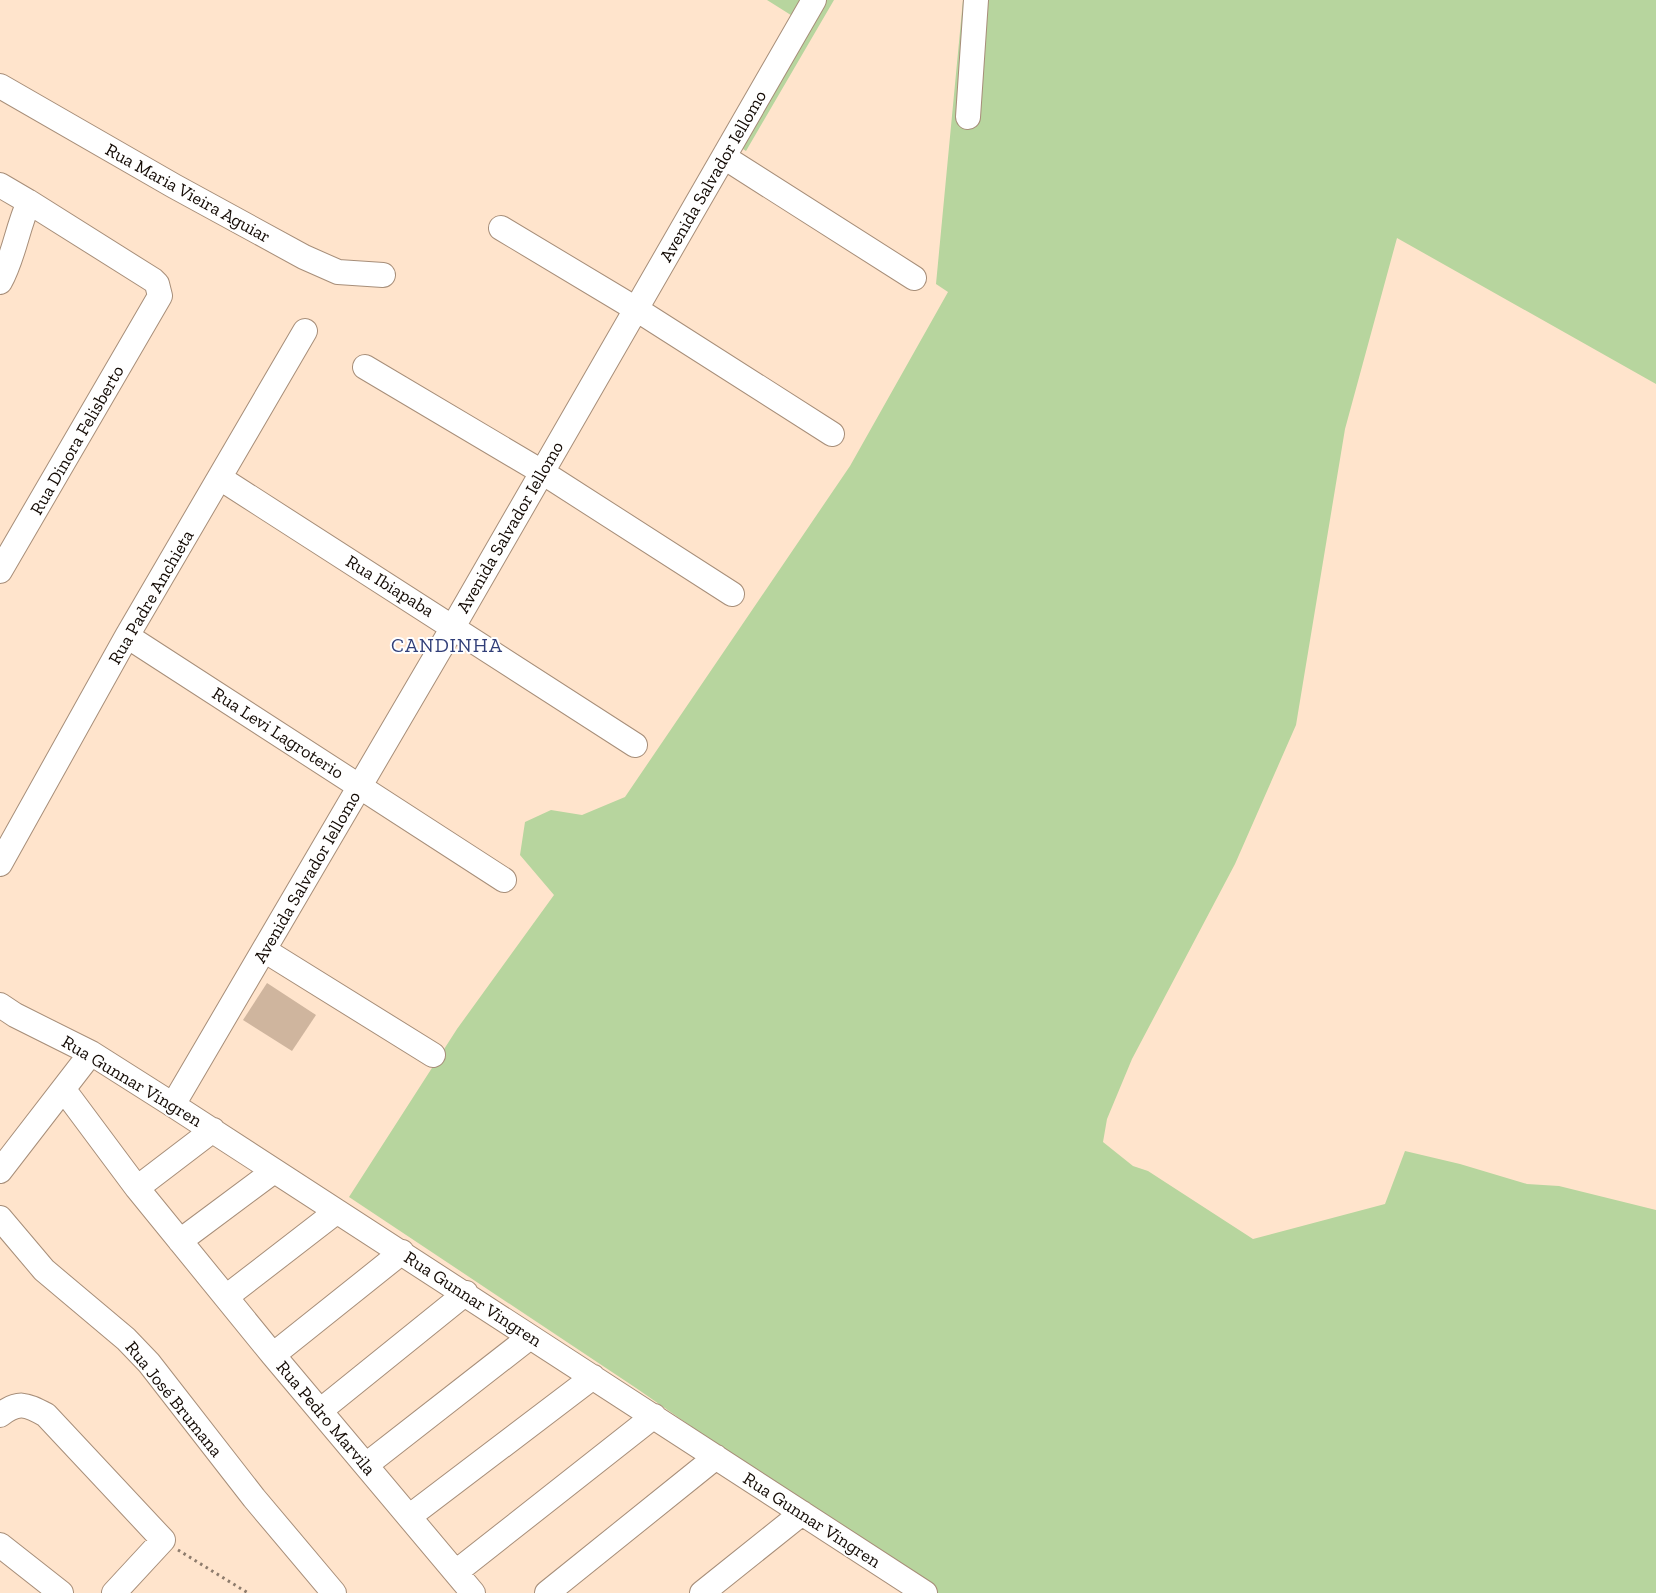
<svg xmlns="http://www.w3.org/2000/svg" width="1656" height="1593" font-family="'Zilla Slab',serif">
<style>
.green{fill:#b7d59e}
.building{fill:#cfb59e}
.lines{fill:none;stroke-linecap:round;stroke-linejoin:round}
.minor-casing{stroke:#a78e79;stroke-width:26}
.path{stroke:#8d7b6c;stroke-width:3;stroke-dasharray:2.5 4;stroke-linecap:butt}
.minor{stroke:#fff;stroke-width:24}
.labels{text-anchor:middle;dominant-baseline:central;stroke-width:4;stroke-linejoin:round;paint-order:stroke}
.street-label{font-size:18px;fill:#130a04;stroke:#fff}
.quarter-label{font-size:20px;letter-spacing:1px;fill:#303e78;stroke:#fff}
</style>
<rect width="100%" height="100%" fill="#ffe4cc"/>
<path class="green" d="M767 0H834L746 151 726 138 794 17Z
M963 0H1656V384L1397 238 1345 429 1296 725 1235 864 1132 1059 1107 1119 1103 1142 1133 1166 1148 1171 1253 1239 1385 1204 1405 1151 1460 1164 1527 1184 1559 1186 1656 1210V1593H931L636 1388 349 1197 457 1029 554 895 520 855 525 822 551 810 582 815 625 797 850 466 948 292 936 284Z"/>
<path class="building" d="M267 983 316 1015 292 1051 243 1020Z"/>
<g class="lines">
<defs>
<path id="minor" d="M0 86 174 186 304 257 338 272 383 275
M968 117 976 0
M724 157 914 278
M0 185 29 202
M501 228 636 309 832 434
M0 282C14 257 17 228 29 202L153 280 157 284 160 296 0 571
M365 367 542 472 732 594
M220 478 635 745
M127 636 504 880
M0 864 127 636 305 331
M264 950 433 1055
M0 1005 15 1015 91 1053 173 1105 925 1593
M64 1090 137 1188 273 1355 473 1593
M173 1105 453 627 814 0
M0 1171 91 1053
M137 1188 213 1130
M0 1218 44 1270 126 1339 149 1363 254 1498 334 1593
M180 1241 274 1171
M226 1297 336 1212
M273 1355 402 1252
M321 1410 466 1293
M0 1415C18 1401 26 1404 46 1415L163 1540 114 1593
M366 1465 530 1337
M410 1516 593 1377
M0 1545 61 1593
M456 1572 654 1416
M547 1593 716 1457
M702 1593 802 1513"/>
</defs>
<use href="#minor" class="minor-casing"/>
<path class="path" d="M178 1550 248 1593"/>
<use href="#minor" class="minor"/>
</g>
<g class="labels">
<g class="street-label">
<text transform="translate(713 176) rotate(-60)">Avenida Salvador Iellomo</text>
<text transform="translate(188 193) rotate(29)">Rua Maria Vieira Aguiar</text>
<text transform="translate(77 440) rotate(-60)">Rua Dinora Felisberto</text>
<text transform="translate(510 527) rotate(-60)">Avenida Salvador Iellomo</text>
<text transform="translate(390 586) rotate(32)">Rua Ibiapaba</text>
<text transform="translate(151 597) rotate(-60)">Rua Padre Anchieta</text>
<text transform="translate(278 733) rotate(33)">Rua Levi Lagroterio</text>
<text transform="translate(307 877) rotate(-60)">Avenida Salvador Iellomo</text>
<text transform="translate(132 1081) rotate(31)">Rua Gunnar Vingren</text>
<text transform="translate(473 1299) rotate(33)">Rua Gunnar Vingren</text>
<text transform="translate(174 1399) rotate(51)">Rua José Brumana</text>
<text transform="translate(326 1418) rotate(50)">Rua Pedro Marvila</text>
<text transform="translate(812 1520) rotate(33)">Rua Gunnar Vingren</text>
</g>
<g class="quarter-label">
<text x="447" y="645">CANDINHA</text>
</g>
</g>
</svg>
